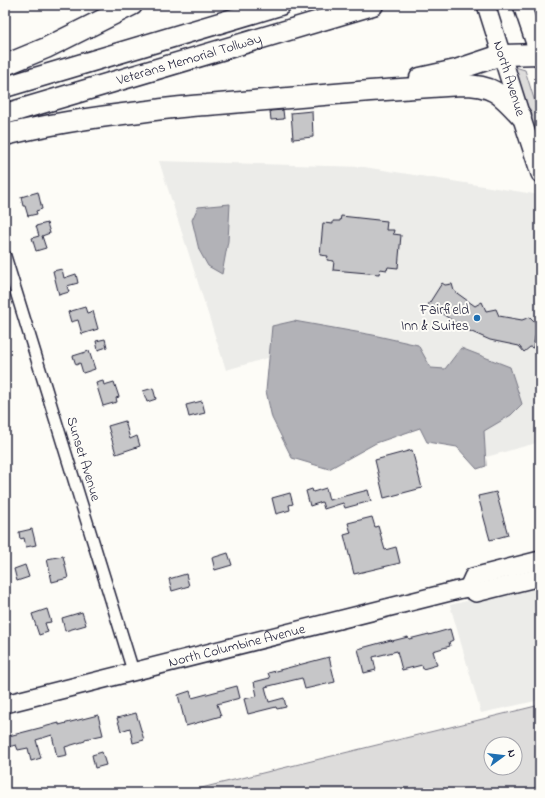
<svg xmlns="http://www.w3.org/2000/svg" width="545" height="798" font-family="'Indie Flower',sans-serif">
<style>
.built{fill:#ecece9}
.green{fill:#dddcdb;stroke:#807f8b;fill-rule:evenodd}
.water{fill:#b2b2b7;stroke:#787885}
.building{fill:#c6c6c8;stroke:#22223b}
.lines{fill:none;stroke-linecap:round;stroke-linejoin:round}
.street-casing{stroke:#22223b;stroke-width:14}
.primary-casing{stroke:#22223b;stroke-width:20}
.highway-casing{stroke:#22223b;stroke-width:23}
.street{stroke:#fdfcf7;stroke-width:11}
.primary{stroke:#fdfcf7;stroke-width:17}
.highway{stroke:#fdfcf7;stroke-width:20}
.poi-dot{fill:#1f6fb2;stroke:#fdfcf7;stroke-width:1.5}
.labels{text-anchor:middle;dominant-baseline:central;stroke-width:4;stroke-linejoin:round;paint-order:stroke}
.street-label{font-size:14px;fill:#22223b;stroke:#fdfcf7}
.poi-label{font-size:14px;fill:#22223b;stroke:#fdfcf7;text-anchor:end}
</style>
<rect width="100%" height="100%" fill="#fdfcf7"/>
<filter id="ink" filterUnits="userSpaceOnUse"><feTurbulence type="fractalNoise" baseFrequency=".025" numOctaves="2"/><feDisplacementMap in="SourceGraphic" scale="8" xChannelSelector="R" yChannelSelector="G"/><feConvolveMatrix kernelMatrix="1 2 1 2 8 2 1 2 1" color-interpolation-filters="sRGB"/></filter>
<g filter="url(#ink)">
<path class="built" d="M159 161 364 167 540 195V442L479 459 285 353 226 370Z
M540 585V700L481 713 450 605 500 593Z"/>
<path class="green" d="M514 67H515L525 70 540 118V148Z
M540 705V793H181ZM491 744H515V768H491Z"/>
<path class="water" d="M230 204 228 241 222 274 208 266 199 250 192 220 198 207Z
M294 321 373 335 418 345 431 368 445 369 461 348 510 367 522 404 511 415 484 431 486 466 477 469 457 447 427 442 420 428 376 443 329 469 292 458 272 418 266 391 272 326Z"/>
<path class="building" d="M283 110 284 119 271 120 270 111Z
M312 111 313 137 293 139 291 113Z
M38 192 42 209 36 211 37 214 28 216 25 206H23L21 197Z
M341 216 387 221 386 230H394L393 234 401 235 398 268 388 267 387 270 380 269 379 274 333 270 334 261 327 260 328 256 320 255 323 223 333 224V221H340Z
M47 223 50 233 42 236 46 248 36 251 32 238 39 236 36 226Z
M62 269 64 278 76 274 78 283 67 286 69 292 59 295 53 271Z
M442 283 445 285 452 284 454 291 475 306 482 302 486 311 496 309 499 316 522 320 530 317 535 322H538L533 348 530 347 524 352 519 346 490 340 465 329 441 313H433L428 305Z
M85 307 87 313 93 311 98 329 82 334 78 320 71 322 68 312Z
M105 339 107 347 98 350 96 341Z
M89 351 95 369 83 373 80 363 76 365 73 356Z
M103 381 104 385 114 382 119 397 116 398 117 402 103 406 96 383Z
M153 388 156 399 147 402 143 391Z
M202 401 205 413 189 417 186 405Z
M125 421 130 439 137 436 140 446 116 454 108 426Z
M412 450 422 488 384 498 375 460Z
M326 488 329 500 368 490 371 501 345 508 343 503 324 509 322 502 310 506 306 491 312 489 313 492Z
M496 492 508 535 490 540 478 496Z
M290 493 293 504 289 505 290 510 276 514 272 498Z
M372 517 375 527 378 526 385 550 396 547 400 563 354 574 344 535 351 533 348 523Z
M32 529 36 545 26 547 24 538 20 539 19 532Z
M228 553 232 565 215 570 212 558Z
M63 556 68 578 52 582 47 559Z
M25 565 29 577 17 581 14 569Z
M186 574 189 586 172 591 169 579Z
M47 609 51 622 45 623 48 632 39 635 32 614Z
M82 612 86 625 65 631 62 618Z
M450 629 453 640 449 642 450 646 433 651 437 665 423 669 422 665 402 670 397 651 373 657 376 670 364 673 358 649 391 640 392 641 408 637 409 639 429 634V635Z
M329 657 335 682 305 689 302 678 265 687 269 702 284 698 286 707 277 709 276 707 248 714 244 699 257 696 254 682 270 678 268 673Z
M237 686 240 698 217 704 221 716 186 726 178 695 190 691 192 698Z
M136 713 144 740 133 743 130 728 121 731 117 718Z
M98 715 103 735 85 739V741L65 747 67 755 57 757 52 735 36 740 41 758 31 761 28 748 18 750 16 745 8 747 5 737 59 723V725Z
M102 752 106 765 95 768 92 755Z"/>
<g class="lines">
<defs>
<path id="street" d="M5 256 133 671"/>
<g id="primary">
<path id="s1" d="M486 5 521 116 540 174"/>
<path d="M522 5 540 58"/>
<path d="M468 588 473 577 540 560"/>
<path id="s2" d="M5 704 458 590 468 588 476 593 540 577"/>
</g>
<g id="highway">
<path d="M5 65 46 48 132 5"/>
<path d="M420 78 456 70 501 55 540 54"/>
<path d="M5 87 280 5"/>
<path id="s3" d="M5 114 373 5"/>
<path d="M5 135C49 124 95 117 140 112 162 109 184 106 207 105L370 91 461 85C493 85 500 93 521 116"/>
</g>
</defs>
<use href="#street" class="street-casing"/>
<use href="#primary" class="primary-casing"/>
<use href="#highway" class="highway-casing"/>
<use href="#street" class="street"/>
<use href="#primary" class="primary"/>
<use href="#highway" class="highway"/>
</g>
</g>
<circle class="poi-dot" cx="477" cy="318" r="4"/>
<g class="labels">
<g class="street-label">
<text stroke="none"><textPath href="#s3" startOffset="192">Veterans Memorial Tollway</textPath></text>
<text stroke="none"><textPath href="#s1" startOffset="77">North Avenue</textPath></text>
<text transform="translate(83 459) rotate(73)">Sunset Avenue</text>
<text stroke="none"><textPath href="#s2" startOffset="239">North Columbine Avenue</textPath></text>
</g>
<g class="poi-label">
<text x="469" y="310">Fairfield<tspan x="469" dy="16">Inn &amp; Suites</tspan></text>
</g>
</g>
<rect width="545" height="798" fill="none" stroke="#fdfcf7" stroke-width="20"/>
<rect x="10" y="10" width="525" height="778" fill="none" stroke="#22223b" stroke-width="1.5" filter="url(#ink)"/>
<g transform="translate(503 756) rotate(75)"><circle r="19" fill="#fdfcf7" stroke="#a5a5ac"/>
<path d="M0-3L7 15L0 10L-7 15Z" fill="#1f6fb2"/>
<text y="-6" font-size="11" font-weight="bold" text-anchor="middle" fill="#22223b">N</text>
</g>
</svg>
